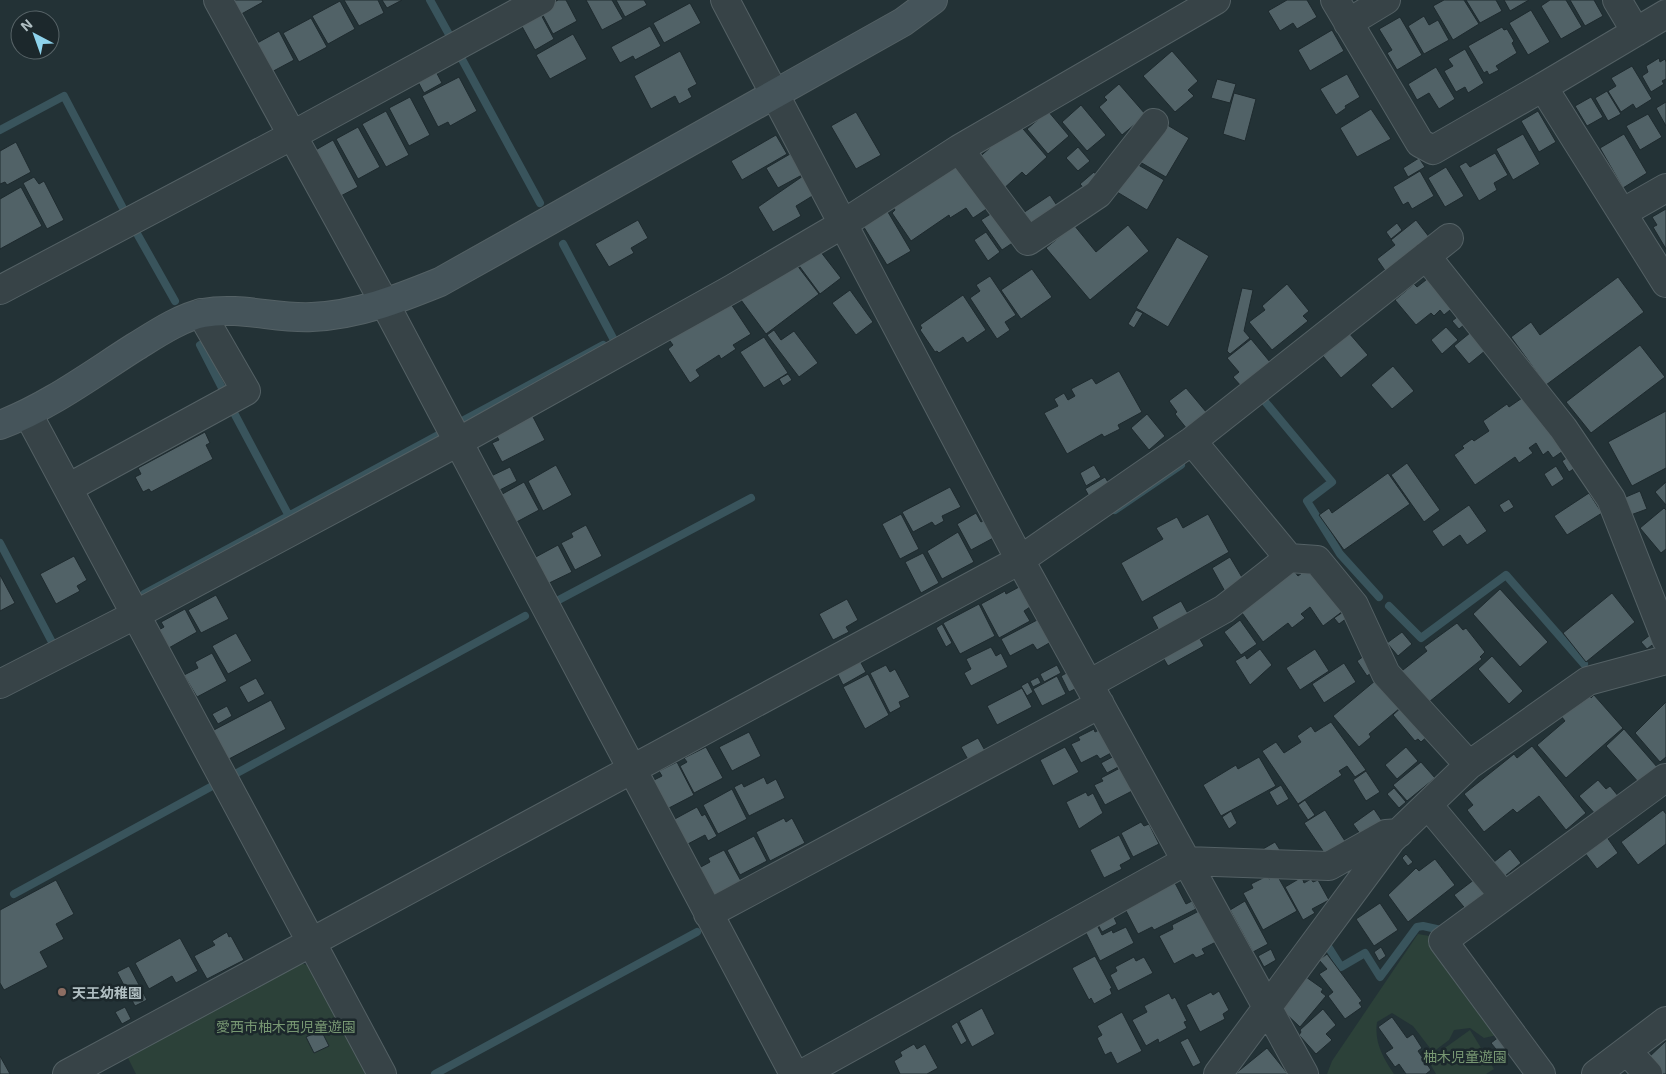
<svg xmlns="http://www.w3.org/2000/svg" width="1666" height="1074" font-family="'Exo 2','Noto Sans JP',sans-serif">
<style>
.green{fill:#2c4139}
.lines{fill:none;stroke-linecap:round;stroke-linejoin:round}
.stream{stroke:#39545c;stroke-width:8}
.building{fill:#516267;stroke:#1e2a2e}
.street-casing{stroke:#546165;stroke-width:30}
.secondary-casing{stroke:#546165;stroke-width:30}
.street{stroke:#374347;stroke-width:28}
.secondary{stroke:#45545a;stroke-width:28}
.education-dot{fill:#8d6e63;stroke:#1c282c;stroke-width:2}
.labels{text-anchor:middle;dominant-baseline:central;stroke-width:5;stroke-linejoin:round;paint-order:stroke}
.poi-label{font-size:14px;font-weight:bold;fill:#b1bfc3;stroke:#1c282c;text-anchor:start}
.park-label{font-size:14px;fill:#779772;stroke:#1c282c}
</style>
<rect width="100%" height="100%" fill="#233236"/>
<path class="green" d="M1418 934 1435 937 1497 1035 1484 1038 1470 1028 1454 1030 1449 1040 1433 1052 1413 1026 1392 1013 1377 1022C1374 1042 1383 1058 1394 1074H1327L1332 1061Z
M301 963 312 967 369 1074H136L128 1058Z
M1470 1030 1494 1069 1486 1074H1436L1428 1060Z"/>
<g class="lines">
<path class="stream" d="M430 0 451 38
M458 52 540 203
M0 130 64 96 125 212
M135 230 175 301
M563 244 614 340
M200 345 223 390
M1258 402 1262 398 1332 482 1307 501 1340 554 1379 597
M233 411 289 516
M464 420 603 345
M1115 510 1181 465
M0 543 53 644
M144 594 440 434
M553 603 751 498
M1389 606 1421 638 1506 575 1584 664
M237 773 525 616
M14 894 216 784
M1329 948 1341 967 1365 953 1380 977 1417 927 1423 926 1441 930
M435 1074 697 932"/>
</g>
<path class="building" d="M227 0H262L263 2 236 17Z
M344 0H378L384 13 359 26Z
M382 0H402L387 8Z
M558 0H566L577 21 553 34 540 10Z
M586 0H612L623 19 602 30Z
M616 0H644L647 5 625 17Z
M1287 0H1307L1317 17 1297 29 1293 23 1280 31 1268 11Z
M1444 0H1464L1479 24 1453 40 1433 6Z
M1466 0H1496L1502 11 1480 23Z
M1504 0H1529L1510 11Z
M1550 0H1566L1582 27 1561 39 1541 6Z
M1570 0H1594L1603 16 1585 26Z
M340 1 355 29 328 44 312 16Z
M690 3 701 23 664 43 653 23Z
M1531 10 1550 42 1528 55 1509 23Z
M539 11 554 39 535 50 519 21Z
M1424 16 1429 25 1438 20 1449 40 1424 54 1408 26Z
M1400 17 1422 55 1397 70 1387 53 1392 50 1379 29Z
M311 18 327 47 299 62 283 33Z
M650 26 661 46 635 60 633 56 620 63 611 47Z
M1502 27 1504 30 1507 29 1514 41 1512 43 1517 53 1496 66 1499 70 1489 75 1487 71 1484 73 1468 46Z
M1332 30 1344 51 1310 71 1298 50Z
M279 31 294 60 266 75 250 47Z
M573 34 587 59 550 79 536 55Z
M1465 49 1484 83 1468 93 1465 87 1456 92 1444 71 1453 66 1448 59Z
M680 51 697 84 688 89 692 97 679 104 675 96 651 109 634 76Z
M1172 51 1198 81 1188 90 1194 96 1175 112 1143 76Z
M1659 58 1660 62 1665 59 1666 62V79L1662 81 1664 84 1651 92 1642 76 1648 72 1646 66Z
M1632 66 1652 99 1636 109 1633 104 1621 112 1608 91 1616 86 1611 78Z
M1436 67 1455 99 1439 109 1429 93 1417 100 1408 84Z
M434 68 442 83 424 93 416 78Z
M1347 74 1360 97 1345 106 1346 108 1336 115 1320 89Z
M459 77 477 111 450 126 448 122 438 127 422 96Z
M1217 79 1236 84 1230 103 1211 98Z
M1119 84 1146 115 1122 135 1099 107 1107 100 1104 97Z
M1607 91 1621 114 1608 121 1595 98Z
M1234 93 1256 99 1245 141 1223 134Z
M410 97 430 135 409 146 389 108Z
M1591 97 1603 117 1587 126 1575 106Z
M1666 102V126L1656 108Z
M1081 105 1106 135 1087 151 1062 122Z
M1371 109 1391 139 1357 157 1340 128Z
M386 111 409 155 386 167 362 124Z
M1048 111 1069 136 1048 154 1027 129Z
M1538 111 1556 142 1539 152 1521 121Z
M856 112 881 155 856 169 831 126Z
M1648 114 1662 137 1640 150 1626 126Z
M1018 123 1047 157 1026 176 1022 172 1001 191 975 161Z
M1164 123 1189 138 1166 177 1140 162Z
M358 127 380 167 358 179 336 139Z
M1523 134 1540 164 1513 180 1496 149Z
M1624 134 1647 173 1623 188 1600 148Z
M776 135 787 154 742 180 731 161Z
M333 140 358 187 337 198 312 152Z
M16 142 31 172 7 185 5 182 0 184V151Z
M1078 147 1090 161 1078 171 1066 158Z
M1495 153 1508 175 1494 183 1497 190 1479 201 1459 166 1466 162 1470 167Z
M790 154 802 175 778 188 766 168Z
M960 158 991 206 973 218 966 208 950 218 949 215 911 241 892 213 895 210 891 204Z
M1419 158 1425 167 1408 177 1403 168Z
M1135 163 1164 180 1147 210 1117 192Z
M1446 167 1464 196 1445 207 1428 178Z
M1420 171 1434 196 1412 209 1408 202 1403 205 1393 187Z
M1094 172 1101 181 1088 193 1080 184Z
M803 176 814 195 796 206 801 216 773 232 758 207Z
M34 177 39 184 44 181 64 220 47 229 23 183Z
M21 187 42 226 0 249V199Z
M1050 195 1058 207 1028 227 1020 215Z
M885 207 911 251 887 265 862 224Z
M1666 209V249L1653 227 1657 225 1652 217Z
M997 210 1017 240 1002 250 981 220Z
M638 220 648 238 631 248 634 253 609 267 595 244Z
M1416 220 1433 242 1389 276 1377 259 1395 245 1391 240Z
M1397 223 1402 230 1391 239 1386 232Z
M1074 225 1096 252 1128 225 1149 251 1090 300 1046 248Z
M986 232 1000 252 988 261 974 240Z
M1177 237 1209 256 1168 327 1136 308Z
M817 247 841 278 820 294 797 263Z
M793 260 819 294 766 334 741 300Z
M1032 269 1052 297 1021 319 1001 290Z
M990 276 1016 315 1005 322 1010 330 997 339 970 298 980 291 976 285Z
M1431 276 1456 305 1444 315 1440 310 1434 316 1431 313 1416 325 1395 300 1414 284 1417 287Z
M1618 277 1644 312 1546 385 1511 337 1531 322 1540 335Z
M1287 284 1309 311 1303 316 1308 321 1272 350 1249 322 1265 310 1262 306Z
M1242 288 1253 290 1244 331 1250 338 1230 354 1227 351Z
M850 290 873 322 856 335 832 303Z
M963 295 986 330 967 343 963 337 939 353 937 351 935 352 920 330 922 328 920 325Z
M729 301 751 334 733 345 736 349 721 359 719 355 696 370 700 376 690 383 668 349 673 345 667 337Z
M1136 310 1143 313 1134 328 1128 324Z
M1465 311 1471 319 1459 329 1452 321Z
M1446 327 1458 340 1442 354 1431 340Z
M1476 328 1491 346 1469 364 1454 346Z
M774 330 781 340 794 331 818 363 799 377 767 335Z
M1349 333 1368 355 1341 378 1323 356Z
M764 337 788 373 764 388 740 352Z
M1251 339 1270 362 1241 386 1233 377 1239 372 1227 358Z
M1640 345 1665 377 1591 433 1566 402Z
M1393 366 1414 391 1392 409 1371 385Z
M1119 371 1142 412 1118 425 1120 429 1104 437 1102 434 1067 454 1044 413 1058 406 1054 399 1064 393 1068 400 1075 396 1071 389 1092 378 1096 384Z
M788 374 792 380 783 386 779 379Z
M1186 388 1207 413 1187 429 1175 414 1177 412 1169 401Z
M1528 394 1566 449 1553 458 1548 451 1543 455 1536 443 1529 448 1533 453 1519 463 1515 457 1475 485 1454 455 1464 448 1462 446 1472 439 1474 441 1489 431 1483 421 1507 404 1509 407Z
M1666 411V468L1632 486 1608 442Z
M1147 414 1165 436 1149 450 1131 428Z
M532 415 545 440 502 462 492 443 499 440 495 433Z
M205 432 210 443 206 445 213 459 151 492 149 489 143 492 135 477 141 474 138 468Z
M1571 455 1578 466 1569 472 1562 461Z
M1407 463 1440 510 1424 522 1391 475Z
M556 465 572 495 543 511 528 481Z
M1094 465 1101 477 1086 486 1080 473Z
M1556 466 1564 479 1552 487 1544 474Z
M510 467 517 481 496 492 489 477Z
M1388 473 1410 504 1344 550 1319 515 1329 508 1332 513Z
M1105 477 1113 491 1093 503 1085 489Z
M524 482 539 510 511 525 497 497Z
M1666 482V505L1655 492Z
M950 487 961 507 942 516 944 521 935 526 932 522 913 532 902 512Z
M1640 491 1647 509 1628 516 1621 499Z
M1589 493 1602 513 1567 535 1554 516Z
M1509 499 1514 507 1504 513 1499 505Z
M1469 505 1487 531 1467 545 1460 535 1443 547 1432 531Z
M1664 508 1666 510V549L1661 553 1640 528Z
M976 513 981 522 988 518 997 536 971 550 957 524Z
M901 514 919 549 900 559 882 524Z
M1208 514 1229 552 1142 602 1121 563 1163 539 1156 528 1177 517 1183 528Z
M586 525 602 556 575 570 561 543 573 537 571 533Z
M958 532 974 562 942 579 927 551Z
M558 545 572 572 545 585 532 559Z
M923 553 939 583 921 593 905 562Z
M74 556 87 580 77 586 80 591 56 604 40 574Z
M1230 557 1246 584 1227 595 1212 568Z
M1291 567 1298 576 1310 567 1343 611 1323 626 1310 607 1301 614 1305 618 1292 628 1288 623 1263 642 1237 606Z
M0 575 15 603 0 611Z
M1019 587 1030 607 1024 611 1030 621 999 638 981 604 1005 591 1006 594Z
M1500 589 1548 642 1520 667 1473 614Z
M1612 593 1635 622 1586 662 1563 633Z
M216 595 229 619 201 633 188 610Z
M847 599 858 620 846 627 849 632 833 640 819 614Z
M1181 601 1191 619 1162 636 1152 617Z
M979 604 995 636 960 654 943 623Z
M185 609 197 632 167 649 157 631 164 627 161 622Z
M1343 612 1347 618 1339 624 1334 618Z
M1039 619 1051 642 1037 650 1033 644 1010 656 1001 639Z
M1240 620 1257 644 1241 655 1224 632Z
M1457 623 1463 630 1466 628 1485 652 1480 657 1482 659 1424 706 1398 674 1427 651 1424 647Z
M942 624 952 643 946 647 936 628Z
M1196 632 1204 646 1168 666 1161 654Z
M1402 632 1412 644 1398 656 1387 643Z
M236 633 252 661 228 674 212 646Z
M1650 635 1656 642 1647 649 1641 642Z
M991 647 996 656 1001 653 1008 667 971 686 964 673 971 669 966 659Z
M1260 649 1272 665 1250 685 1235 661 1245 655 1247 659Z
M1315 649 1329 671 1300 690 1286 668Z
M212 653 227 681 197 697 184 675 198 668 195 662Z
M1368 653 1378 668 1367 676 1357 661Z
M1492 656 1523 691 1509 704 1478 669Z
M860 661 866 672 843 685 837 673Z
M1344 663 1356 682 1324 703 1312 684Z
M886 665 890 672 895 669 910 697 899 702 901 707 890 713 870 673Z
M1057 665 1061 673 1044 682 1040 674Z
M1074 669 1083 685 1069 692 1061 676Z
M868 674 889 715 865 729 843 687Z
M1382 675 1406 703 1369 734 1371 737 1359 747 1333 716Z
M1057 676 1066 694 1042 706 1033 689Z
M1038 677 1041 683 1033 687 1030 681Z
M256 678 265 694 248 703 239 687Z
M1028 682 1033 692 1027 696 1021 686Z
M1022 688 1032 707 997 725 987 706Z
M1586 693 1591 698 1594 695 1623 728 1566 778 1537 745 1565 721 1561 716Z
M271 700 286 729 227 760 212 731Z
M1666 702V757L1660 762 1635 733Z
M1406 703 1429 735 1421 742 1418 739 1415 741 1393 715Z
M227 706 232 716 218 724 212 714Z
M1331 722 1366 770 1355 777 1347 766 1339 771 1342 775 1298 804 1262 751 1276 742 1284 753 1301 742 1297 736 1311 726 1315 732Z
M1094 729 1095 732 1099 730 1111 753 1100 759 1097 755 1081 763 1071 744 1080 740 1078 737Z
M1624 729 1658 768 1640 784 1606 746Z
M749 732 761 756 732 771 719 747Z
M978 738 988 756 971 765 961 747Z
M1532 746 1586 813 1566 830 1539 796 1517 813 1513 809 1484 832 1467 810 1473 805 1464 794 1514 754 1517 758Z
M706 747 723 778 694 793 680 766 687 762 684 758Z
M1065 747 1079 772 1053 786 1040 760Z
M1406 747 1418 761 1397 779 1385 765Z
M1116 755 1122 765 1107 773 1101 763Z
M1259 757 1276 786 1221 816 1203 785 1236 765 1238 769Z
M677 762 694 795 665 810 650 782 662 776 659 771Z
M1421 762 1435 778 1407 801 1393 785Z
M1120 768 1132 791 1105 805 1094 785 1103 781 1101 778Z
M1366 771 1380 792 1366 801 1353 780Z
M764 777 767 784 776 779 785 798 749 816 734 787 742 783 744 787Z
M1598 780 1606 789 1610 786 1619 797 1597 816 1579 796Z
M1281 785 1289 799 1277 806 1269 792Z
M1394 788 1406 802 1399 808 1387 794Z
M732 789 747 819 718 834 703 805Z
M1086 792 1088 796 1093 793 1103 813 1079 829 1066 802Z
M1305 800 1315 815 1308 820 1298 805Z
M697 807 702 816 705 814 717 836 708 841 705 835 684 846 671 821Z
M1374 809 1384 824 1363 838 1353 824Z
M1325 810 1345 841 1325 854 1304 823Z
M1663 810 1666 814V844L1638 865 1621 842Z
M1231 811 1237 823 1229 829 1222 817Z
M784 818 786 822 792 818 805 843 770 861 756 832Z
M1141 822 1144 826 1149 824 1159 844 1133 857 1121 833Z
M1604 833 1618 853 1597 869 1582 849Z
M1119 835 1131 859 1120 865 1122 869 1104 878 1090 850Z
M754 836 767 861 740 875 727 850Z
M1275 842 1280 850 1268 858 1263 849Z
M1510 849 1521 863 1505 876 1494 862Z
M724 850 741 881 713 896 699 868 710 862 708 858Z
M1406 854 1413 862 1408 866 1402 858Z
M1435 859 1455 885 1408 922 1388 895 1416 868 1419 871Z
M1277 875 1297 911 1263 930 1243 893 1253 888 1251 884 1267 876 1269 879Z
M1302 877 1304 883 1311 879 1313 882 1318 880 1329 900 1312 909 1315 913 1303 920 1285 887Z
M1475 879 1488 896 1468 912 1454 895Z
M56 880 74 914 56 924 64 939 40 952 48 967 4 990 0 983V910Z
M1175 883 1186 904 1192 901 1196 909 1154 930 1152 927 1138 934 1125 909Z
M1245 901 1268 944 1253 952 1230 910Z
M1380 903 1398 930 1374 946 1356 919Z
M1111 911 1117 924 1102 932 1095 919Z
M1199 911 1216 942 1202 949 1205 954 1196 958 1193 954 1174 964 1159 936 1173 929 1172 925Z
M1096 923 1102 935 1112 930 1113 933 1126 927 1134 943 1100 961 1084 929Z
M227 932 229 937 231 936 244 960 207 979 194 956 215 945 212 941Z
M180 938 198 971 176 983 172 976 149 989 135 963Z
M1381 947 1386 956 1379 961 1374 952Z
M1271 949 1276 960 1264 967 1258 956Z
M1327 954 1362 1001 1359 1003 1362 1007 1345 1019 1328 996 1333 992 1319 974 1327 969 1319 960Z
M1095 956 1112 988 1110 989 1112 994 1094 1004 1091 998 1089 1000 1072 968Z
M1134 957 1136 961 1144 957 1153 973 1118 991 1110 975 1117 971 1115 967Z
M129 966 147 1000 135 1006 117 972Z
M1306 977 1323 989 1321 992 1326 996 1300 1027 1281 1009Z
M1219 991 1229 1010 1223 1014 1225 1019 1200 1032 1186 1005 1211 992 1213 995Z
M1169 993 1172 999 1175 997 1187 1021 1184 1022 1187 1028 1159 1043 1158 1039 1146 1046 1132 1020 1147 1012 1144 1006Z
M125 1007 131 1019 122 1024 115 1012Z
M982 1008 995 1034 972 1047 959 1021Z
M1323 1009 1336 1025 1326 1034 1332 1040 1316 1054 1299 1035 1301 1032 1300 1030Z
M1122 1012 1142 1051 1117 1064 1111 1052 1105 1055 1097 1038 1102 1035 1097 1026Z
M1392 1017 1407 1038 1413 1034 1422 1048 1418 1051 1431 1070 1426 1074H1406L1399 1064 1395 1067 1385 1053 1393 1048 1378 1027Z
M957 1022 967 1041 961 1045 951 1026Z
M321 1030 329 1046 314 1053 306 1037Z
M1504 1033 1513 1043 1500 1054 1491 1043Z
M1188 1038 1201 1063 1193 1067 1180 1042Z
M1666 1041V1074H1661L1647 1059Z
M914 1044 917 1049 925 1044 938 1068 927 1074H900L894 1061 902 1056 900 1052Z
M1267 1048 1288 1074H1235Z
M0 1056 10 1074H0Z"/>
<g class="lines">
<defs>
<path id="street" d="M218 0 385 304 794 1074
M725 0 1020 560 1304 1074
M1335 0 1420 143 1433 150 1543 87 1666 283
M1617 0 1636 32
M1348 23 1386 0
M1543 87 1666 14
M959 149 1028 241 1098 194 1154 123
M1622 213 1666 188
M1426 256 1563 428 1611 499 1666 639
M0 290 293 135 541 0
M28 414 382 1074
M1192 441 1289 558 1317 560 1354 605 1386 674 1469 765
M68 488 246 391 201 313
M0 684 135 615 458 442 732 289 843 224 959 149 1216 0
M1089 684 1224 609 1289 558
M1428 805 1504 896
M708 914 1100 704
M1627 1051 1648 1074
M67 1074 1020 560 1192 441 1449 238
M802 1074 1186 861 1329 866 1386 834 1399 833
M1218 1074 1391 840 1469 765 1588 681 1666 660
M1541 1074 1443 941 1665 778 1666 780
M1596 1074 1666 1021"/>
<path id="secondary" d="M0 425C48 407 91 375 135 347 153 336 181 317 203 313 240 306 276 319 312 317 358 315 398 299 440 282L903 22 933 0"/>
</defs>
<use href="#street" class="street-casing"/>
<use href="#secondary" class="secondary-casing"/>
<use href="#street" class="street"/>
<use href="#secondary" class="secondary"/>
</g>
<circle class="education-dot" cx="62" cy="992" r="5"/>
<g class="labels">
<g class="poi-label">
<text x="72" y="992">天王幼稚園</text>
</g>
<g class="park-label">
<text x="286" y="1026">愛西市柚木西児童遊園</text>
<text x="1465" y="1056">柚木児童遊園</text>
</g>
</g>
<g transform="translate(35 35) rotate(319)"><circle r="24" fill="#1c282c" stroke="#586468"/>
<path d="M0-4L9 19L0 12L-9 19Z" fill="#8ed3ec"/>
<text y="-8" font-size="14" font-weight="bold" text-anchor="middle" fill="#b1bfc3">N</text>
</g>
</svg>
